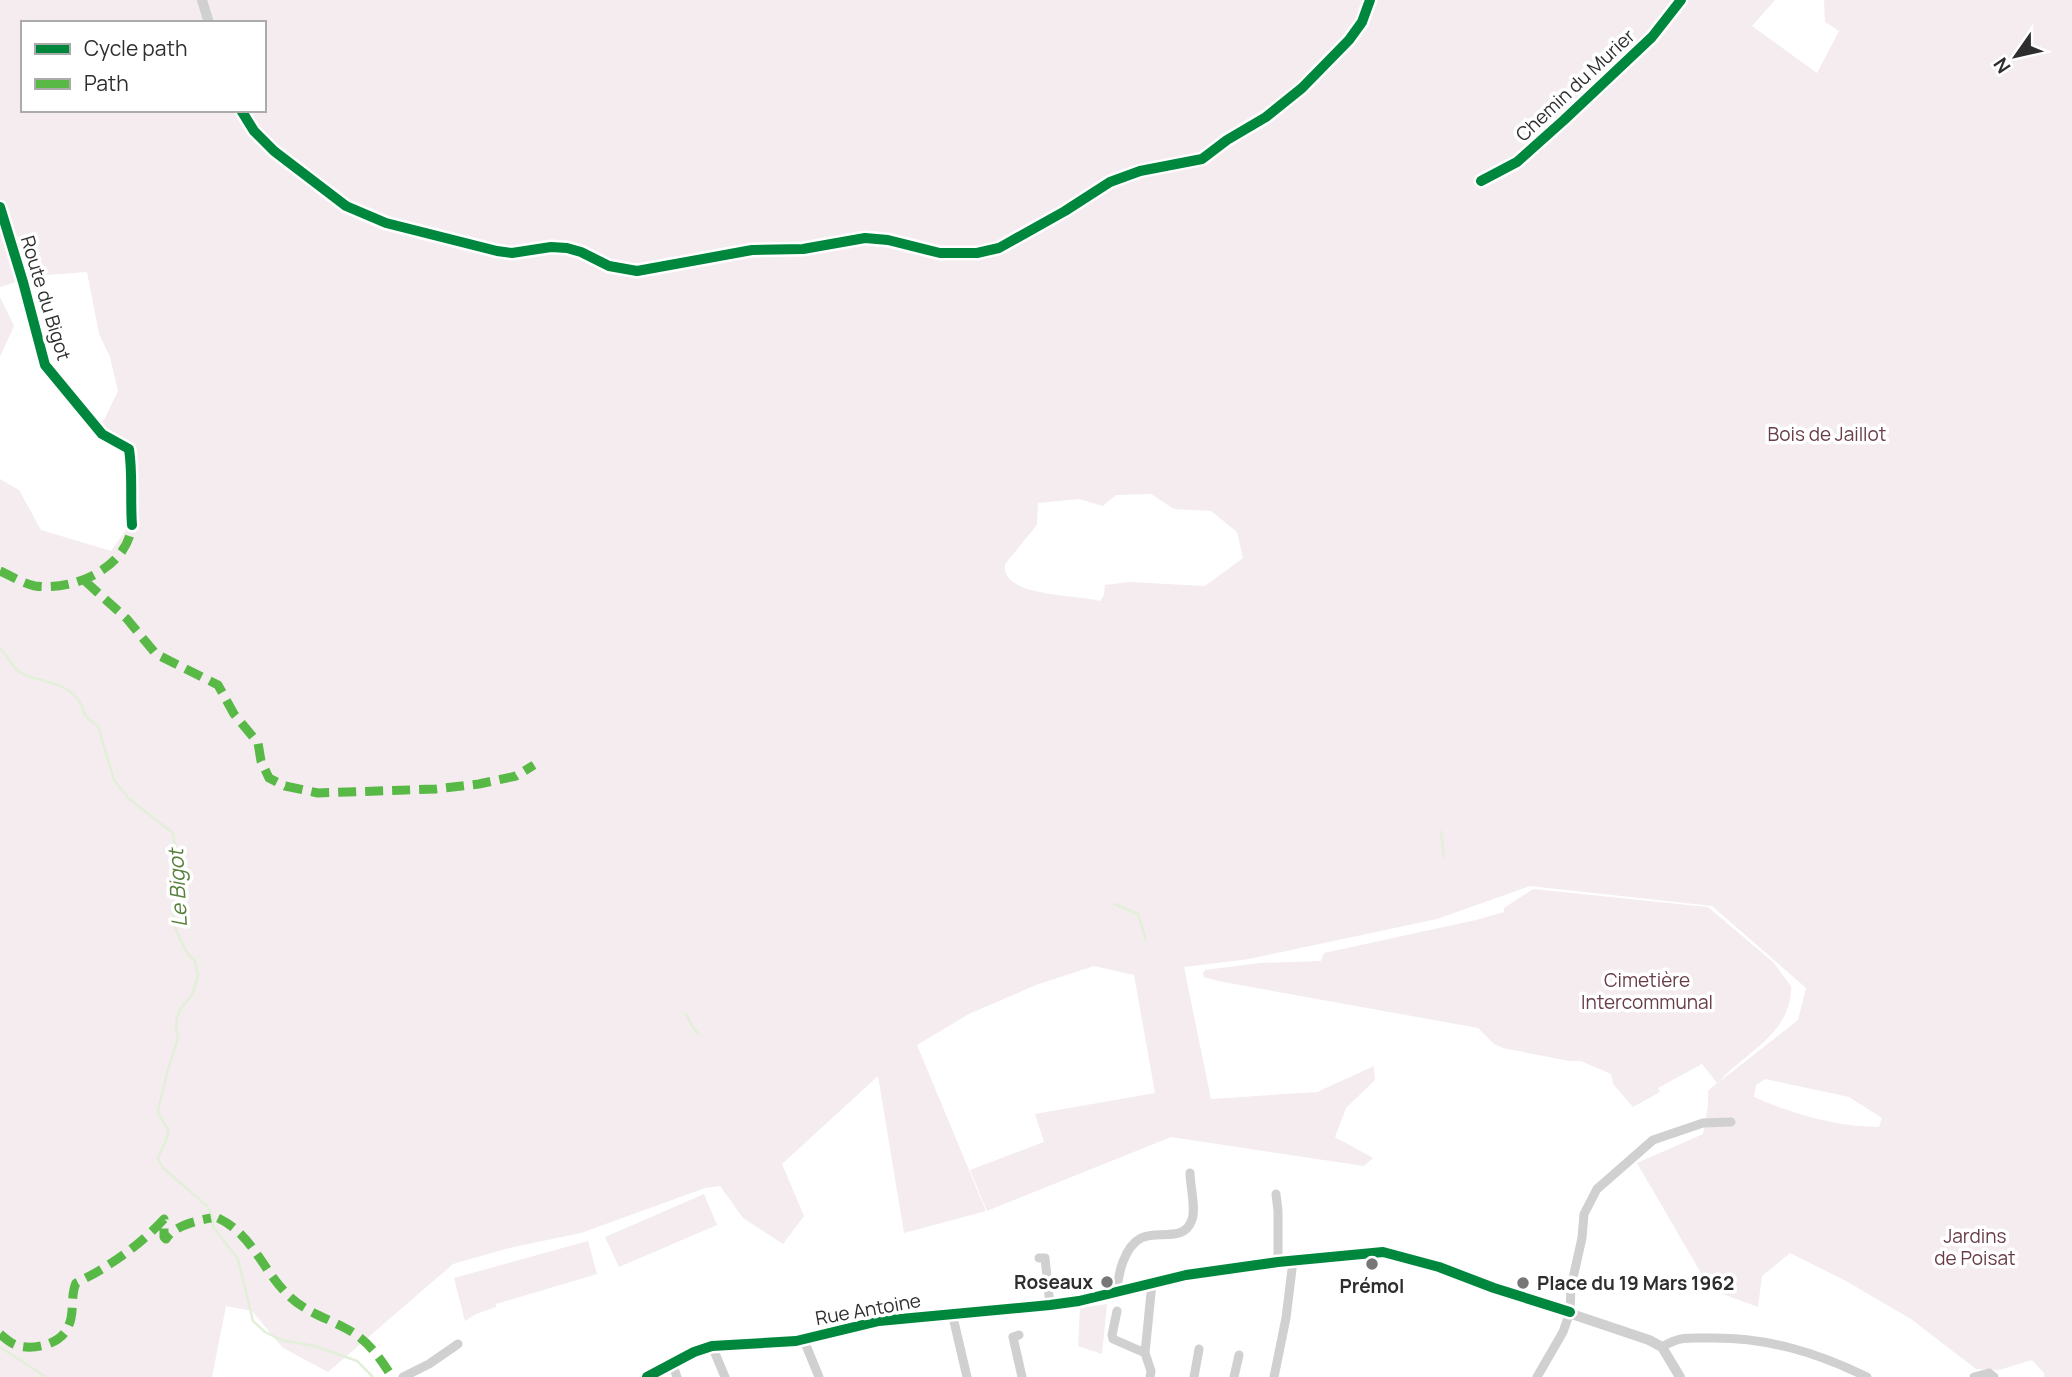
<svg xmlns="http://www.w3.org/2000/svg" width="2072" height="1377" font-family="Manrope,sans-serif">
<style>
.green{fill:#f4ecee;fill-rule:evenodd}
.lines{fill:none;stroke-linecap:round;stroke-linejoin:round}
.stream{stroke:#e2f0d9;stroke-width:2.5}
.minor{stroke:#d0d0d0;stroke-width:9}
.tertiary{stroke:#d0d0d0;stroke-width:10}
.quiet{stroke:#58b947;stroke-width:9;stroke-dasharray:18 9;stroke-linecap:butt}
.cycleway-casing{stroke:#fff;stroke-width:15}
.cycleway{stroke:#00873e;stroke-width:10}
.poi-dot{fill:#777;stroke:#fff;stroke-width:2.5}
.labels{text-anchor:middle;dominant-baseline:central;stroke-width:7;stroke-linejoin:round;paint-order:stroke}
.street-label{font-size:19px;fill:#2e2e2e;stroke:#fff}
.park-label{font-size:19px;fill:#683d48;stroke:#fff}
.poi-label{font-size:19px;font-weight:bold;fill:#2e2e2e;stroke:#fff;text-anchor:end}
.water-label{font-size:21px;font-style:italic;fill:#56803b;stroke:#fff}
</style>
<rect width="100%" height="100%" fill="#fff"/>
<path class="green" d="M0 0H1775L1752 26 1817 73 1839 31 1825 22 1824 0H2072V1377H2044V1373L2032 1360 1999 1370 1976 1369 1911 1319 1846 1281 1790 1253 1762 1276 1758 1307 1723 1294 1701 1273 1637 1163 1703 1134 1708 1106V1091L1717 1083 1702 1064 1658 1088 1660 1092 1633 1107 1613 1084 1611 1074 1581 1061H1569L1503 1048 1494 1044 1478 1028 1218 981 1204 977 1203 974 1205 970 1260 963 1321 961 1324 953 1476 920 1504 912V908L1533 889 1708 907 1773 962 1791 986C1792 1034 1746 1051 1719 1082L1798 1020 1806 988 1712 906 1530 886 1437 919 1249 959 1184 967 1211 1099 1317 1092 1374 1066 1375 1080 1346 1108 1335 1137 1373 1158 1364 1166 1171 1137 987 1211 970 1170 1044 1142 1035 1114 1155 1093 1134 975 1094 966 1036 985 969 1014 917 1045 986 1211 904 1233 878 1076 782 1164 804 1216 783 1244 743 1218 720 1186 705 1188 581 1233 505 1249 453 1264 328 1372 283 1348 252 1311 226 1306 212 1377H0V479L19 490 41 530 111 551 128 527 127 445 117 439 102 424 118 391 110 357 99 334 87 272 35 276 0 287ZM23 23H264V110H23ZM1151 494 1174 509 1211 511 1237 532 1243 558 1205 586 1129 582 1105 585 1104 595 1100 601C1079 594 1000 598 1005 564L1037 525 1038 503 1079 499 1103 506 1116 495ZM1765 1079 1849 1097 1882 1118 1879 1127C1837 1127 1792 1114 1754 1097L1756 1085Z
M0 297 14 326 0 357Z
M704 1194 717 1225 619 1267 605 1237Z
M588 1241 597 1274 496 1304V1307L476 1314 465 1321 454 1278Z
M1107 1304 1102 1354 1078 1346 1080 1308Z"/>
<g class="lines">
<path class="stream" d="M0 649C9 655 12 669 21 673 39 682 62 681 76 697 88 710 77 713 98 726L114 780 128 798 173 833 177 861 174 880 177 893 173 910 175 928 187 953 195 961 198 976 192 995 181 1008 177 1017 176 1027 178 1038 167 1073 158 1111C159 1119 168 1124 168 1132 168 1141 160 1150 158 1159L163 1168 207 1206 212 1216 213 1227 238 1259 253 1321 265 1332 281 1340 315 1346 357 1361 373 1377
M1441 832 1444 857
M1114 904 1138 914 1146 940
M686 1014 693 1028 699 1034
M0 1347 46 1377"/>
<path class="minor" d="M1481 181 1517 162 1564 120 1652 37 1681 0
M0 207 23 282 45 365 102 434 129 449C133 474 130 499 132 525
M1276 1194 1278 1211V1262
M1039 1258H1045L1050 1305
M1117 1292C1118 1274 1124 1247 1141 1238 1157 1230 1183 1242 1191 1222 1197 1211 1190 1186 1190 1173
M1117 1311 1112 1335 1113 1339 1145 1353
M952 1313 967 1377
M1019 1335 1013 1337 1022 1377
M803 1338 819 1377
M712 1346 725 1377
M1662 1347C1680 1336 1688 1338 1709 1338 1766 1337 1816 1352 1867 1377
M672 1363 677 1377
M403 1377 429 1364 458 1344
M1150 1377 1151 1371 1145 1353 1152 1283
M1194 1377 1199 1349
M1234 1377 1239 1355
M1274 1377 1286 1318 1293 1261
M1537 1377 1563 1332 1570 1312 1571 1287 1582 1238 1584 1214 1597 1189 1653 1140 1703 1123 1731 1122
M1974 1377 1989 1373 1994 1377"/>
<path class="tertiary" d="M202 0 209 23
M241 110 254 131 274 151 346 206 386 223 497 251 512 253 551 247 567 248 581 252 609 266 637 271 752 250 803 249 865 238 888 240 940 253H977L999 248 1065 211 1110 182 1140 171 1202 159 1227 140 1266 117 1302 88 1349 40 1362 22 1370 0
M647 1377 694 1352 712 1346 796 1341 879 1321 1050 1305 1079 1301 1186 1275 1278 1262 1383 1252 1439 1267 1494 1288 1649 1340 1662 1347 1680 1377"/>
<path class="quiet" d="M0 571C12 576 21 583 35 586 73 591 127 569 132 525
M85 581 127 619 156 654 218 685 234 714 258 743 261 761 269 778 285 786 318 793 436 789 479 784 516 776 534 765
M218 1218C252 1234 262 1269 287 1294 302 1310 324 1317 343 1327 366 1338 379 1356 392 1377
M0 1334C6 1339 11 1344 19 1346 35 1350 61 1344 68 1327 75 1314 70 1296 76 1283 109 1267 139 1246 164 1219V1237L166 1239C175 1225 196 1221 211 1218"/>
<defs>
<path id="cycleway" d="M241 110 254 131 274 151 346 206 386 223 497 251 512 253 551 247 567 248 581 252 609 266 637 271 752 250 803 249 865 238 888 240 940 253H977L999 248 1065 211 1110 182 1140 171 1202 159 1227 140 1266 117 1302 88 1349 40 1362 22 1370 0
M1481 181 1517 162 1564 120 1652 37 1681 0
M0 207 23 282 45 365 102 434 129 449C133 474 130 499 132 525
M647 1377 694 1352 712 1346 796 1341 879 1321 1050 1305 1079 1301 1186 1275 1278 1262 1383 1252 1439 1267 1494 1288 1570 1312"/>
</defs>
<use href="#cycleway" class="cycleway-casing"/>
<use href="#cycleway" class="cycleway"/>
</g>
<g class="poi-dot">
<circle cx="1372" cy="1264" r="7"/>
<circle cx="1107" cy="1282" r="7"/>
<circle cx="1523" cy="1283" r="7"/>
</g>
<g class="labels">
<g class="street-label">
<text transform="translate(1575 85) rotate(-43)">Chemin du Murier</text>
<text transform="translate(46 298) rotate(73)">Route du Bigot</text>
<text transform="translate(868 1309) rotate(-10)">Rue Antoine</text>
</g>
<g class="park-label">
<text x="1827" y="434">Bois de Jaillot</text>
<text x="1647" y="980">Cimetière<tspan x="1647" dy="22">Intercommunal</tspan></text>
<text x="1975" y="1236">Jardins<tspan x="1975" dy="22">de Poisat</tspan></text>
</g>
<g class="poi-label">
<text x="1093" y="1282">Roseaux</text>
<text x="1537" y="1283" text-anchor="start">Place du 19 Mars 1962</text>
<text x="1372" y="1286" text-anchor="middle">Prémol</text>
</g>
<g class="water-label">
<text transform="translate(177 888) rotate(-93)">Le Bigot</text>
</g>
</g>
<rect x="21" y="21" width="245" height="91" fill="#ffffff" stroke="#ababab" stroke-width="2"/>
<rect x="35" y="44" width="35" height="10" fill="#00873e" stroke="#ababab" stroke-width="2"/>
<text x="84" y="56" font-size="21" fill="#2e2e2e">Cycle path</text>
<rect x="35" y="79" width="35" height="10" fill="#58b947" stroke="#ababab" stroke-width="2"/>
<text x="84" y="91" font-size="21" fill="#2e2e2e">Path</text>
<g transform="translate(2016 56) rotate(236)" stroke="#ffffff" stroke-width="5" paint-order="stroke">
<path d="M0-5L12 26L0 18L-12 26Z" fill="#2e2e2e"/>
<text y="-10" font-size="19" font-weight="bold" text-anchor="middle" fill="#2e2e2e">N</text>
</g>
</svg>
